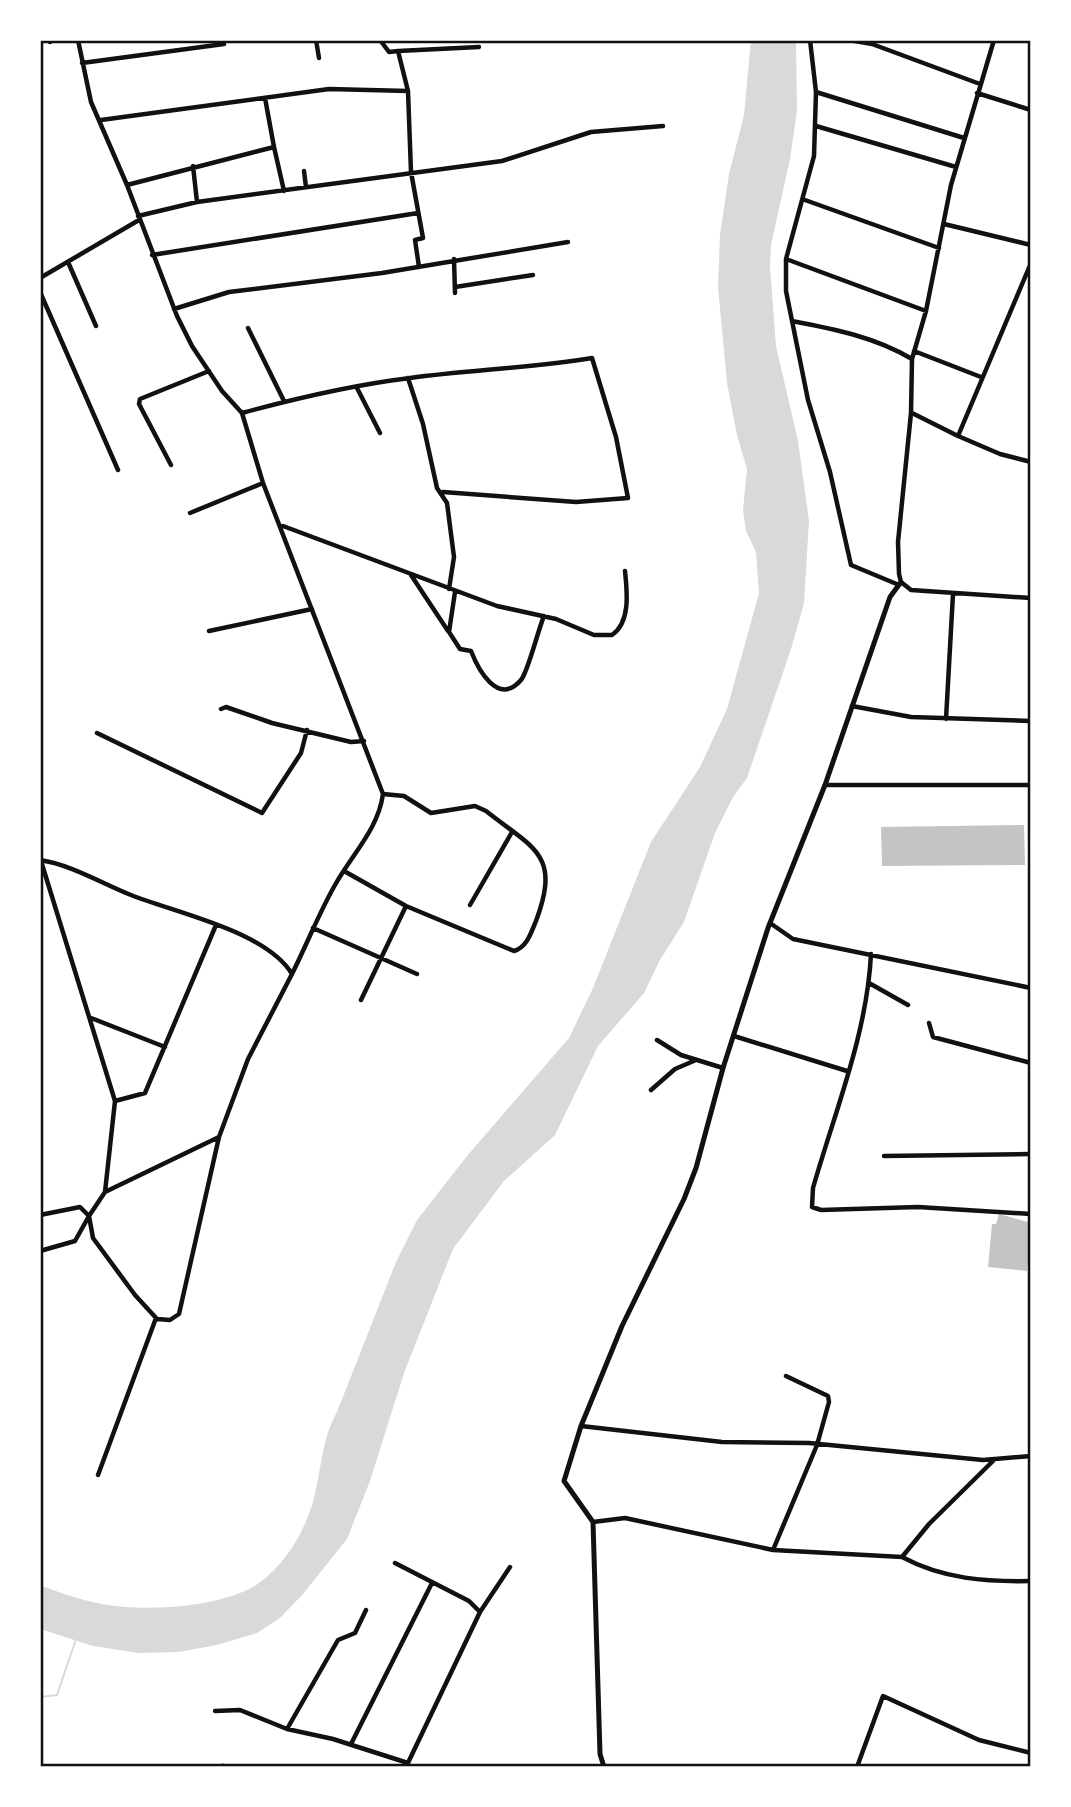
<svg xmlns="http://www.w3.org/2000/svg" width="1071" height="1807" font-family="'Varela Round',sans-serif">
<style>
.water{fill:#d9d9d9}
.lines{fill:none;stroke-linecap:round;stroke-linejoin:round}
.stream{stroke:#d9d9d9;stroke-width:2}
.building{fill:#c4c4c4}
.minor{stroke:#111;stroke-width:4.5}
.tertiary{stroke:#111;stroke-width:5}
.neatline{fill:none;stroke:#111;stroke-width:2.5}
</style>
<rect width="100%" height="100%" fill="#fff"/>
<path class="water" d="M751 40H796L797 111 790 159 771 245 770 267 776 346 798 441 809 521 804 603 791 649 747 778 733 797 715 833 684 922 660 960 644 993 598 1046 555 1135 504 1181 453 1249 404 1373 370 1481 347 1539 303 1594 280 1618 257 1633 217 1645 179 1652 139 1653 93 1646 40 1629V1585C60 1593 81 1600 102 1604 143 1612 224 1608 259 1583 281 1567 296 1545 307 1519 322 1485 318 1445 337 1412L396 1262 417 1220 467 1156 569 1038 593 988 651 842 700 767 727 709 759 593 756 552 746 531 743 510 747 469 737 435 727 383 718 287 720 235 729 174 744 115Z"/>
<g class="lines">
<path class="stream" d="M40 1697 57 1695 76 1639"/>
</g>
<path class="building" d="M1024 825 1025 865 882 866 881 827Z
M999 1214 1031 1223 1027 1271 988 1267 992 1224H996Z"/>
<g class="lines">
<path class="minor" d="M50 40V42
M316 40 319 58
M380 40 389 52 398 51 408 91 411 172 423 238 415 240 419 267
M810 40 816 92 814 156 786 259V291L808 400 830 472 851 565 899 585
M849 40 872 44 980 84
M994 40 951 185 926 311 912 359 911 413 898 542 899 574 901 582 911 590 1031 598
M398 51 479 47
M82 63 224 44
M816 92 964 138
M977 93 1031 110
M101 120 329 89 408 91
M816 126 956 167
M274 147 284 191
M193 166 197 202
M304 171 306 187
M127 185 274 147 265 98
M805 200 939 248
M138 216 197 202 502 161 591 132 663 126
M944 224 1031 245
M152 255 418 213
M454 259 455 293
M786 259 926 311
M68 262 96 326
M1031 263 958 436 1000 454 1031 462
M40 278 139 220
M455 287 533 275
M40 292 118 470
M174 309 229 292 382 273 568 242
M792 321C834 329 875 337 912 359
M248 328 284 401
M914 351 981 377
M408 378 423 424 437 488 447 503 454 557 449 589
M357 388 380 433
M242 413C297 398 353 385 410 378 470 370 531 368 592 358L616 437 628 498 576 502 443 492
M912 413 958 436
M171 465 139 404 140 399 209 371
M190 513 263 483
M283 526 497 606 556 619 594 635H612C631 622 627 591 625 571
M411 575 448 631
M455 592 449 632 460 649 471 651C478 669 498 707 521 680 528 672 538 630 544 616
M209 631 312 609
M852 706 911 717 1031 721
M221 709 226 707 272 723 351 742 364 741
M946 719 953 594
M97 733 262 813 301 753 307 730
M825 785H1031
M40 860C72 865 101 883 131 895 176 913 266 931 292 974 307 944 319 913 335 885 352 854 378 830 383 794L263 483 242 413 222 391 192 346 177 316 127 185 91 102 78 40
M41 861 115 1101 105 1192
M344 871 406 906 514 951C527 947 531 933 536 921 561 854 534 849 486 811L475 806 431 813 404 796 383 794
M470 905 512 832
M770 923 793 939 1031 988
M313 928 417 974
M871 954C867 1034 835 1111 813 1188L812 1207 821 1210 918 1207 1031 1214
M869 983 908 1005
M361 1000 406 906
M91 1018 165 1047
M929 1023 933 1037 1031 1063
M734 1036 847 1071
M657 1040 681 1055 723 1068
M651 1090 675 1069 696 1060
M115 1101 145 1093 216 925
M219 1137 105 1192 89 1216 93 1238 135 1295 157 1319 170 1320 179 1314 219 1137 248 1059 292 974
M884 1156 1031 1154
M40 1215 80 1207 89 1216 75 1241 40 1251
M581 1426 722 1442 809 1443 983 1460 1031 1456
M98 1475 156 1318
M593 1522 625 1518 773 1550 902 1557C943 1579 986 1582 1031 1581
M773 1550 817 1445 829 1402 828 1396 786 1376
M902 1557 929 1524 994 1460
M395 1563 469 1601 480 1612 406 1767
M480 1612 510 1567
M215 1711 240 1710 287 1729 333 1739 408 1763
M287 1729 338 1640 355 1633 366 1610
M351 1744 432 1583
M222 1767 223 1766
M857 1767 883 1696 979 1740 1031 1753"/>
<path class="tertiary" d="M604 1767 600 1754 593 1522 564 1481 581 1426 622 1326 684 1199 696 1168 723 1068 768 928 825 785 890 597 901 582"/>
</g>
<rect width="1071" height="1807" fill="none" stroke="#ffffff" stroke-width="84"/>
<rect x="42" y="42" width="987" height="1723" class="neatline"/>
</svg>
